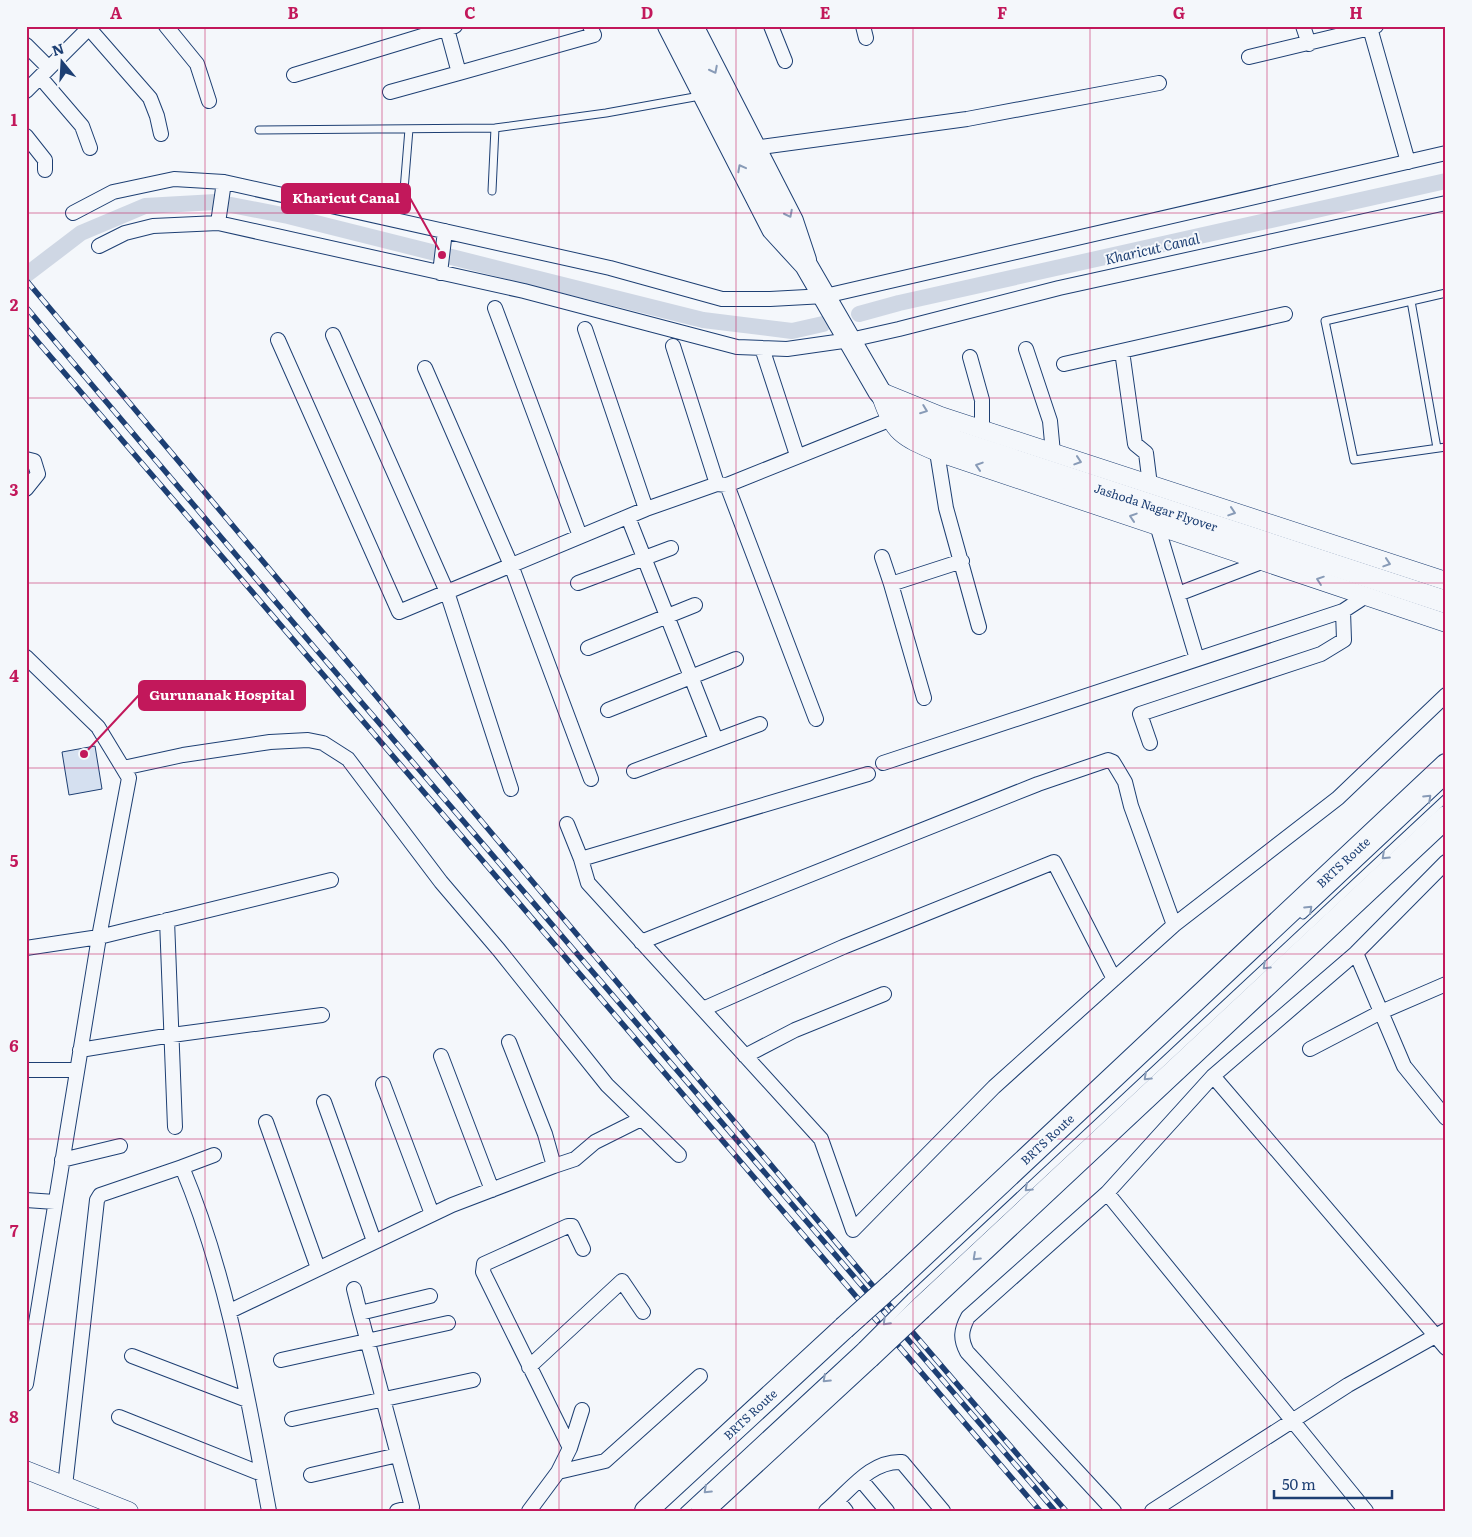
<svg xmlns="http://www.w3.org/2000/svg" width="1472" height="1537" font-family="Literata,serif">
<style>
.lines{fill:none;stroke-linecap:round;stroke-linejoin:round}
.canal{stroke:#cfd7e4;stroke-width:16}
.building{fill:#d5e0f0;stroke:#1d3f73}
.service-casing{stroke:#1d3f73;stroke-width:9}
.minor-casing{stroke:#1d3f73;stroke-width:16}
.tertiary-casing{stroke:#1d3f73;stroke-width:19}
.primary-casing{stroke:#1d3f73;stroke-width:24}
.service{stroke:#f4f7fb;stroke-width:7}
.minor{stroke:#f4f7fb;stroke-width:14}
.tertiary{stroke:#f4f7fb;stroke-width:18}
.primary{stroke:#f4f7fb;stroke-width:22}
.rail-casing{stroke:#1d3f73;stroke-width:5.5}
.rail{stroke:#f4f7fb;stroke-width:4;stroke-dasharray:11;stroke-linecap:butt}
.service-bridge-casing{stroke:#1d3f73;stroke-width:9;stroke-linecap:butt}
.primary-bridge-casing{stroke:#1d3f73;stroke-width:24;stroke-linecap:butt}
.service-bridge{stroke:#f4f7fb;stroke-width:7}
.primary-bridge{stroke:#f4f7fb;stroke-width:22}
.oneway{stroke:#889bb7}
.grid{fill:none;stroke:#c2185b;stroke-width:1;stroke-opacity:0.55}
.labels{text-anchor:middle;dominant-baseline:central;stroke-width:4;stroke-linejoin:round;paint-order:stroke}
.street-label{font-size:12px;fill:#1d3f73;stroke:#f4f7fb}
.water-label{font-size:14px;font-style:italic;fill:#1d3f73;stroke:#f4f7fb}
.leader{fill:none;stroke:#c2185b;stroke-width:2}
.callout-dot{fill:#c2185b;stroke:#f4f7fb;stroke-width:2}
.callout{fill:#c2185b;stroke:#c2185b;stroke-width:2}
.callout-label{font-size:14px;text-anchor:middle;font-weight:bold;fill:#fff}
.neatline{fill:none;stroke:#c2185b;stroke-width:2}
.grid-label{font-size:16px;text-anchor:middle;font-weight:bold;fill:#c2185b}
</style>
<rect width="100%" height="100%" fill="#f4f7fb"/>
<g class="lines">
<path class="canal" d="M26 275 81 233 145 206 216 202 288 216 703 320 792 331 823 324
M859 314 899 303 1446 181"/>
</g>
<path class="building" d="M95 746 102 789 69 795 62 752Z"/>
<g class="lines">
<defs>
<path id="service" d="M259 130 495 128 606 113 700 96
M404 190 409 129
M492 191 495 128
M1446 293 1325 321 1354 460 1446 447
M1411 301 1437 448
M1303 915 1446 781
M911 1297 1446 798
M684 1511 862 1346"/>
<path id="minor" d="M87 26 150 98 157 116 161 134
M166 26 197 64 209 101
M771 26 785 61
M863 26 866 38
M1303 26 1309 44
M1376 26 1370 28 1408 162
M447 29 459 73 594 35 590 26
M26 45 49 68
M1249 57 1370 28
M294 75 455 26
M40 77 82 126 90 148
M26 91 91 26
M390 92 459 73
M26 136 45 160V170
M754 148 967 119 1159 83
M73 213 113 192 174 179 224 182 610 268 722 299H770L825 296 1446 153
M218 223 224 182
M99 246 125 233 153 226 218 223 524 291 737 347 787 349 850 340 899 329 1059 288 1446 203
M440 273 445 231
M495 308 580 536
M585 329 646 509
M333 335 447 592 511 789
M278 340 399 612 646 509 717 484 727 485 889 420
M673 346 717 484
M762 348 797 455
M1026 349 1050 421 1053 453
M1122 351 1135 444 1146 453 1150 485
M970 357 982 400V429
M1064 364 1285 314
M425 368 511 565 591 779
M937 452 946 508 979 627
M26 459 34 461 38 474 26 489
M727 485 816 719
M628 517 716 740
M1157 525 1197 659
M882 557 891 584
M578 583 671 548
M1178 594 1264 561
M588 648 695 605
M26 657 98 727 129 778 99 937 331 880
M924 698 891 584 962 561
M608 710 736 659
M1150 743 1140 714 1321 654 1344 640 1343 611
M883 763 1343 611 1366 596
M123 768 183 755 270 742 308 740 323 743 348 759 441 882 499 950 607 1085 679 1155
M634 771 760 724
M567 824 581 859 868 774
M581 859 588 883 821 1139 853 1230 994 1087 1174 925 1338 798 1446 695
M167 920 175 1127
M641 942 1038 784 1108 760 1113 762 1125 782 1131 806 1174 925
M26 948 99 937 26 1384
M1356 953 1404 1066 1446 1118
M703 1009 843 947 1054 862 1114 979
M1310 1049 1381 1012 1446 984
M80 1050 172 1035 322 1015
M441 1056 492 1190
M745 1056 795 1030 884 994
M26 1070H77
M1213 1076 1446 1348
M383 1084 432 1214
M324 1102 374 1241
M266 1122 318 1268
M62 1160 120 1146
M554 1166 575 1159 595 1142 641 1119
M182 1167 214 1155
M1107 1193 1366 1511
M26 1200 55 1202
M354 1289 360 1313
M230 1311 452 1205 554 1166 545 1134 509 1042
M132 1356 247 1400
M281 1360 448 1323
M529 1367 622 1281 643 1312
M119 1417 262 1474
M292 1419 473 1380
M570 1448 483 1272 484 1264 568 1226H572L583 1249
M558 1472 605 1461 700 1376
M311 1475 398 1455
M861 1480 887 1511
M65 1486 97 1200 100 1195 182 1167C228 1277 247 1394 269 1511
M838 1501 846 1511
M397 1511 412 1507 360 1313 430 1296
M529 1511 558 1472 570 1448 582 1410
M826 1511C849 1492 870 1460 902 1462L943 1511
M1114 1511 967 1352C960 1339 961 1330 968 1317L1107 1193 1213 1076 1356 953 1446 862
M1152 1511 1348 1385 1446 1330"/>
<path id="tertiary" d="M882 392 941 416 1446 581
M881 396C893 433 902 437 937 452L1446 623
M26 1470 129 1511"/>
<path id="primary" d="M669 26 773 229 806 265 879 391C904 423 922 428 958 442L1446 602
M692 26 792 221 805 260
M895 1282 1446 765
M921 1308 1446 817
M646 1511 844 1328
M702 1511 869 1357"/>
</defs>
<use href="#service" class="service-casing"/>
<use href="#minor" class="minor-casing"/>
<use href="#tertiary" class="tertiary-casing"/>
<use href="#primary" class="primary-casing"/>
<use href="#service" class="service"/>
<use href="#minor" class="minor"/>
<use href="#tertiary" class="tertiary"/>
<use href="#primary" class="primary"/>
<defs>
<path id="rail" d="M26 280 867 1279 1066 1511
M26 307 314 647 1055 1511
M26 328 1040 1511"/>
</defs>
<use href="#rail" class="rail-casing"/>
<use href="#rail" class="rail"/>
<defs>
<path id="service-bridge" d="M862 1346 911 1297"/>
<path id="primary-bridge" d="M844 1328 895 1282
M869 1357 921 1308"/>
</defs>
<use href="#service-bridge" class="service-bridge-casing"/>
<use href="#primary-bridge" class="primary-bridge-casing"/>
<use href="#service-bridge" class="service-bridge"/>
<use href="#primary-bridge" class="primary-bridge"/>
</g>
<defs><path id="oneway-chevron" d="M-2-3.5L2.5 0L-2 3.5" fill="none" stroke-width="1.6" stroke-linecap="round" stroke-linejoin="round" transform="scale(1.25)"/></defs>
<g class="oneway">
<use href="#oneway-chevron" transform="translate(714 70) rotate(63)"/>
<use href="#oneway-chevron" transform="translate(741 168) rotate(-118)"/>
<use href="#oneway-chevron" transform="translate(789 214) rotate(63)"/>
<use href="#oneway-chevron" transform="translate(924 410) rotate(21)"/>
<use href="#oneway-chevron" transform="translate(1078 461) rotate(18)"/>
<use href="#oneway-chevron" transform="translate(979 466) rotate(-162)"/>
<use href="#oneway-chevron" transform="translate(1232 512) rotate(18)"/>
<use href="#oneway-chevron" transform="translate(1133 517) rotate(-162)"/>
<use href="#oneway-chevron" transform="translate(1387 563) rotate(18)"/>
<use href="#oneway-chevron" transform="translate(1320 580) rotate(-161)"/>
<use href="#oneway-chevron" transform="translate(1428 798) rotate(-43)"/>
<use href="#oneway-chevron" transform="translate(1385 856) rotate(137)"/>
<use href="#oneway-chevron" transform="translate(1309 909) rotate(-43)"/>
<use href="#oneway-chevron" transform="translate(1266 966) rotate(137)"/>
<use href="#oneway-chevron" transform="translate(1147 1077) rotate(137)"/>
<use href="#oneway-chevron" transform="translate(1028 1188) rotate(137)"/>
<use href="#oneway-chevron" transform="translate(976 1257) rotate(137)"/>
<use href="#oneway-chevron" transform="translate(886 1322) rotate(135)"/>
<use href="#oneway-chevron" transform="translate(826 1379) rotate(137)"/>
<use href="#oneway-chevron" transform="translate(707 1490) rotate(137)"/>
</g>
<path class="grid" d="M205 26V1511M382 26V1511M559 26V1511M736 26V1511M913 26V1511M1090 26V1511M1267 26V1511M26 213H1446M26 398H1446M26 583H1446M26 768H1446M26 954H1446M26 1139H1446M26 1324H1446"/>
<g class="labels">
<g class="street-label">
<text transform="translate(1156 507) rotate(18)">Jashoda Nagar Flyover</text>
<text transform="translate(1343 862) rotate(-43)">BRTS Route</text>
<text transform="translate(1047 1139) rotate(-43)">BRTS Route</text>
<text transform="translate(750 1414) rotate(-43)">BRTS Route</text>
</g>
<g class="water-label">
<text transform="translate(1152 248) rotate(-13)">Kharicut Canal</text>
</g>
</g>
<path class="leader" d="M442 255L410 198M84 754L139 695"/>
<g class="callout-dot">
<circle cx="442" cy="255" r="5"/>
<circle cx="84" cy="754" r="5"/>
</g>
<g class="callout">
<rect x="282" y="184" width="128" height="29" rx="5"/>
<rect x="139" y="681" width="166" height="29" rx="5"/>
</g>
<g class="callout-label">
<text x="346" y="203">Kharicut Canal</text>
<text x="222" y="700">Gurunanak Hospital</text>
</g>
<rect width="1472" height="1537" fill="none" stroke="#f4f7fb" stroke-width="55"/>
<g transform="translate(62 62) rotate(342)" stroke="#f4f7fb" stroke-width="4" paint-order="stroke">
<path d="M0-4L9 19L0 12L-9 19Z" fill="#1d3f73"/>
<text y="-8" font-size="14" font-weight="bold" text-anchor="middle" fill="#1d3f73">N</text>
</g>
<path d="M1274 1490v8h118v-8" fill="none" stroke="#1d3f73" stroke-width="2.5"/>
<text x="1282" y="1490" font-size="15" fill="#1d3f73" stroke="#f4f7fb" stroke-width="4" paint-order="stroke">50 m</text>
<rect x="28" y="28" width="1416" height="1482" class="neatline"/>
<g class="grid-label">
<text x="116" y="19">A</text>
<text x="293" y="19">B</text>
<text x="470" y="19">C</text>
<text x="647" y="19">D</text>
<text x="825" y="19">E</text>
<text x="1002" y="19">F</text>
<text x="1179" y="19">G</text>
<text x="1356" y="19">H</text>
<text x="14" y="126">1</text>
<text x="14" y="311">2</text>
<text x="14" y="496">3</text>
<text x="14" y="682">4</text>
<text x="14" y="867">5</text>
<text x="14" y="1052">6</text>
<text x="14" y="1237">7</text>
<text x="14" y="1423">8</text>
</g>
</svg>
